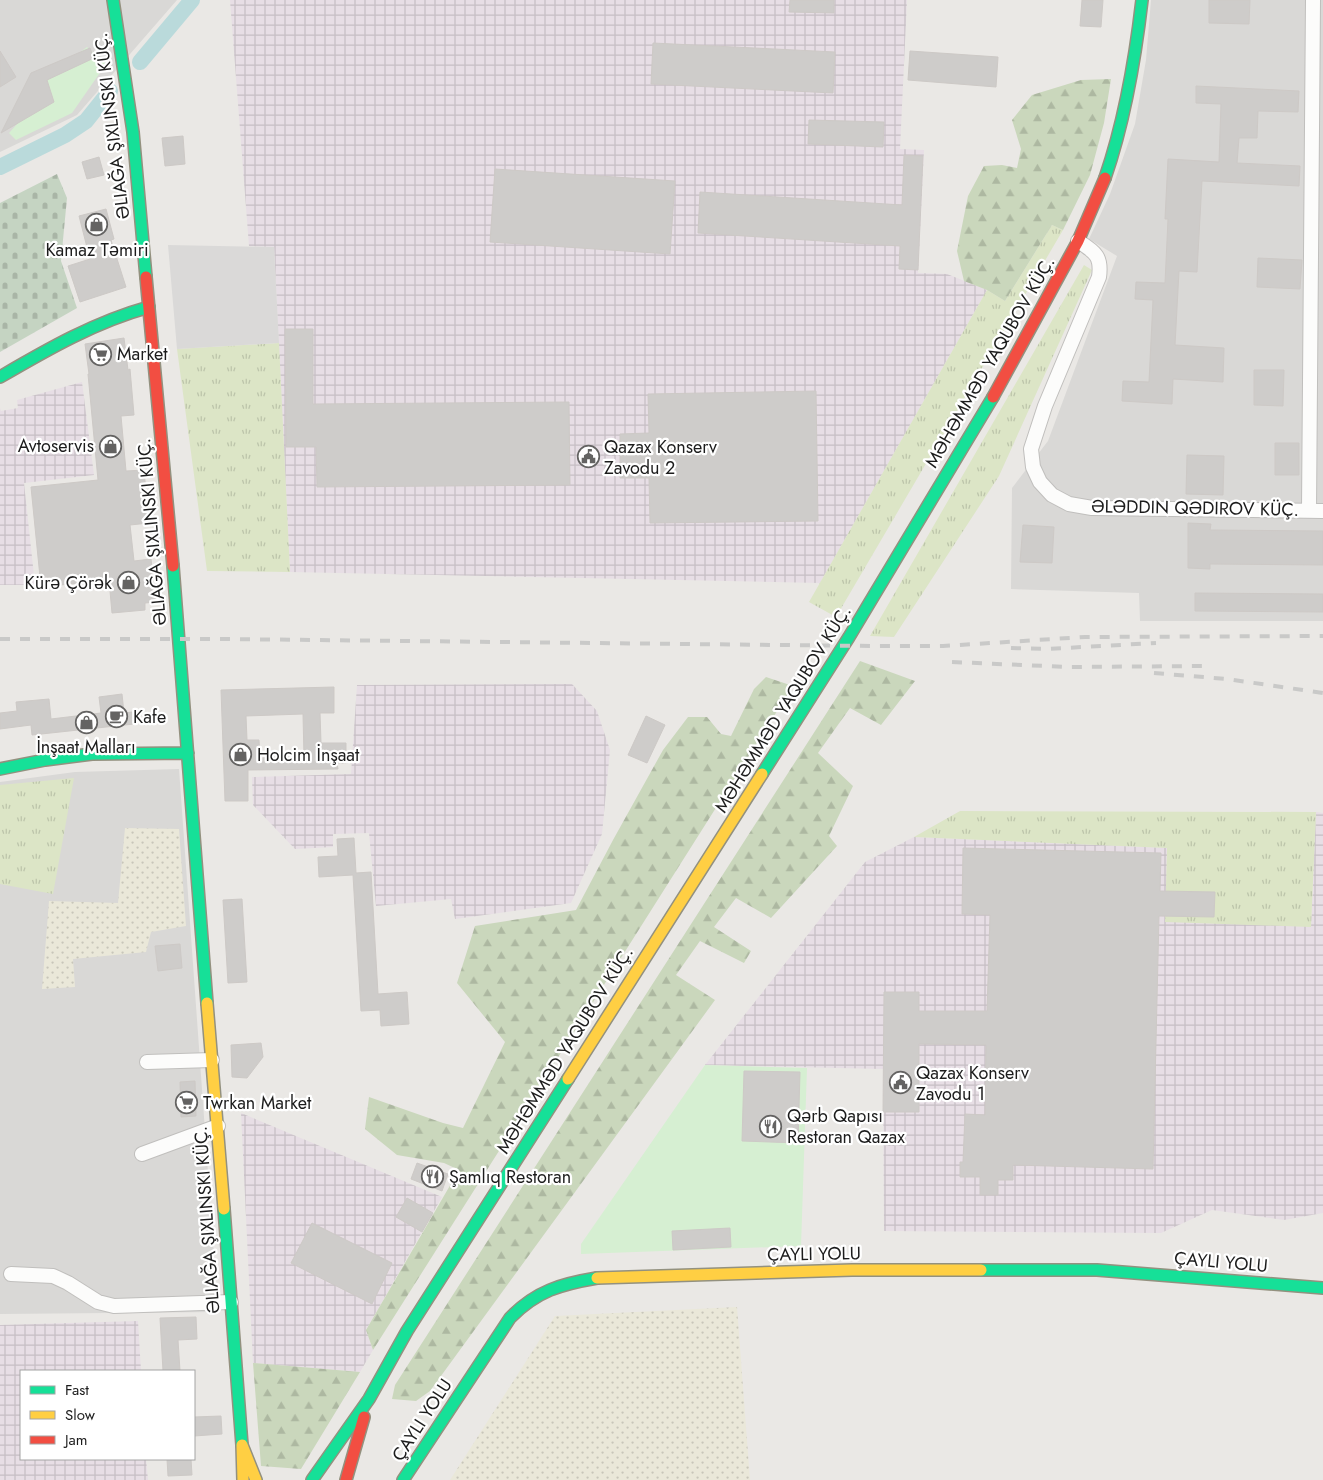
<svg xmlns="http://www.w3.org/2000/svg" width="1323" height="1480" font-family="Jost,sans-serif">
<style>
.residential{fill:#d9d8d6}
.industrial{fill:url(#industrial-grid)}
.farmland{fill:url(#farmland-dots)}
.grass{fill:url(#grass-tufts)}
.forest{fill:url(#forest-firs)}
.cemetery{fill:url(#cemetery-stones)}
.park{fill:#d6efd2}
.parking{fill:#dad9d8}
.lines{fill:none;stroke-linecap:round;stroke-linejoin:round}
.canal{stroke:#badadb;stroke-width:16}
.building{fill:#ceccca;stroke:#cdc9c6;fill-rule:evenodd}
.street-casing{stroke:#c0bfbd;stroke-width:16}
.fast-casing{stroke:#93917f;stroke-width:14}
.slow-casing{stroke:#93917f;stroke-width:14}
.jam-casing{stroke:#93917f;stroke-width:14}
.street{stroke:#fcfcfb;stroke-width:14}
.fast{stroke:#16e098;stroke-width:11}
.slow{stroke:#ffcf43;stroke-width:11}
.jam{stroke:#f24e42;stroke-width:11}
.rail{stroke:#c9c9c8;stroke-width:4;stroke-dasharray:10 10;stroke-linecap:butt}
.labels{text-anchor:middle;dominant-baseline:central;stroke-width:4.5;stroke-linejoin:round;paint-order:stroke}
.street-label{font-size:18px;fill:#1c1c1c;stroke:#fff}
.poi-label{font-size:18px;fill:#1c1c1c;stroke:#fff;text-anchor:start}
</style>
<defs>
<pattern id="industrial-grid" width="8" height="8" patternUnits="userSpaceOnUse" patternTransform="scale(1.25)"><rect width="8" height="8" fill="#e7dee5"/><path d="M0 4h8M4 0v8" fill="none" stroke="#c6bec4"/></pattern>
<pattern id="farmland-dots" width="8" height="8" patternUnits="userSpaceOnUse" patternTransform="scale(1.25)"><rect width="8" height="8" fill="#eae8d9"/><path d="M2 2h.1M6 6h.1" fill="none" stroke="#c8c6ba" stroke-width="1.8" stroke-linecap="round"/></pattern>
<pattern id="grass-tufts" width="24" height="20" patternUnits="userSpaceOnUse" patternTransform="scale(1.25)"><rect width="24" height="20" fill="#dce5c6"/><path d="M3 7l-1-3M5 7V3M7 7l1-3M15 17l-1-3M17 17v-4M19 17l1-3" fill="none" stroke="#bcc4aa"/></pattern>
<pattern id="forest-firs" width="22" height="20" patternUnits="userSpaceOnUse" patternTransform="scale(1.25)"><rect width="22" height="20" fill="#cad7bc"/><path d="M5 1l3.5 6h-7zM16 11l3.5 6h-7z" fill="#adb8a1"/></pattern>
<pattern id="cemetery-stones" width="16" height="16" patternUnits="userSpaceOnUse" patternTransform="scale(1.25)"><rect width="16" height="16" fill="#c5d4c2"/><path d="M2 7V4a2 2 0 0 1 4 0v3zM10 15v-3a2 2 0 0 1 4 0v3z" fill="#a9b5a6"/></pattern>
</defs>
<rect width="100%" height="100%" fill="#eae8e5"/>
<path class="residential" d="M0 0H177L77 115 0 152Z
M1151 0H1323V621H1140L1139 593 1011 589 1012 488 1048 441 1117 256 1089 239 1110 194 1135 124 1146 60Z
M179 769 218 1312 0 1314V782L75 772Z"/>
<path class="industrial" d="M230 0H907L900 149 924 150 918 273 947 274 987 290 820 583 290 572 274 247 249 246Z
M82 382 94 475 24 483 35 585H0V408L1 411 18 408 17 400Z
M572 684 597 711 610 750 602 834 571 903 455 919 451 899 376 906 369 833 333 834V847L295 849 253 805 252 777 351 774 357 685Z
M1316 812 1323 813V1213L1284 1220 1212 1210 1161 1233 884 1231 883 1069 705 1065 865 862 914 837 1168 848 1311 927Z
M241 1113 442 1197 366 1330 373 1350 360 1372 253 1363Z
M138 1321 141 1371H21V1459H146L148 1480H0V1325Z"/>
<path class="farmland" d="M125 828 179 829 186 926 151 932 146 952 73 959 75 987 42 989 49 901 118 903Z
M737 1307 750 1480H450L555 1316Z"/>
<path class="grass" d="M1052 225 1063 230 836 617 809 602 987 290 1005 301Z
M1084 265 1092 270 999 476 894 637 870 636Z
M279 343 290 572 207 571 177 349Z
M74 778 53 894 0 884V785Z
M960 811 1316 812 1311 927 1165 922 1167 848 914 837Z"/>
<path class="forest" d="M1111 79 1104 123 1090 175 1063 230 1052 225 1005 301 987 290 964 281 957 251 968 196 984 166 1002 165 1017 168 1021 149 1012 120 1032 95 1081 80Z
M860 661 915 681 881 725 850 708 818 753 853 786 829 836 837 846 771 918 736 898 714 927 751 951 744 963 700 941 676 975 715 1000 430 1391 416 1401 392 1399 395 1385Z
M766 677 793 686 373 1350 366 1330 459 1170 444 1163 397 1155 365 1129 369 1097 443 1123 463 1128 505 1042 457 983 475 926 576 910 613 840 663 750 688 717H707L721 734 731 736 754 689Z
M253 1363 360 1372 301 1469 261 1466Z"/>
<path class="cemetery" d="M57 174 67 198 61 261 77 308 0 352V203Z"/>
<path class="park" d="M87 47 106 64 72 113 16 140 9 133 18 123 47 80 83 63 79 53Z
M705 1065 807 1068 801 1246 581 1254V1244Z"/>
<path class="parking" d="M168 245 274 247 279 343 177 349Z"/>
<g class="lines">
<path class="canal" d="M140 62 192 0
M0 167 65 135 86 121 110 91"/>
</g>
<path class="building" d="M790 0H834V13L789 12Z
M1082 0H1103L1101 27 1080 26Z
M1209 0H1250L1249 24 1209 23Z
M653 43 835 52 833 93 651 84Z
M90 48 94 58 47 80 54 102 1 133 31 73Z
M0 51 16 77 0 87Z
M910 51 998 57 996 87 908 80Z
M1196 86 1299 91 1298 112 1258 111 1257 138H1239L1237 163 1300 166 1299 186 1202 181 1197 272 1179 271 1175 345 1224 348 1223 382 1173 379 1172 404 1122 401 1123 381 1149 382 1153 300 1135 299 1136 282 1165 283 1168 219H1165L1168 159 1219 162 1221 104 1196 103Z
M809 120 884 122 883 147 808 144Z
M183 136 185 164 165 166 162 138Z
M904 155 923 156 918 270 899 269 900 246 698 233 700 192 902 205Z
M99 157 104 175 87 179 82 162Z
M495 169 675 181 670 254 490 242Z
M106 209 114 239 111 240 126 287 80 302 68 266 90 259 79 216Z
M1258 258 1302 260 1300 289 1257 287Z
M285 329H313V404L569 402 570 485 317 487 316 447H286Z
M124 338 128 370 130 369 134 415 121 416 126 471 144 470 149 523 130 525 134 561 151 559 156 602 145 603V610L112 613 109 580 41 587 31 487 98 480 88 374H89L85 344Z
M1254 370H1284L1283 406 1254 405Z
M816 391 818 521 650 523 649 478H620V434L649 433 648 394Z
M1275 443H1299V475H1275Z
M1187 455 1224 456 1223 495 1186 494Z
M1188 523 1211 524 1210 530 1323 531V565L1210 564V569L1188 568Z
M1023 525 1054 527 1052 563 1020 562Z
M1195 593 1323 594V612L1195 611Z
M334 687V713H320L321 743H346V763H337L338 769 248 770V801H225L221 690ZM303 714 304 757 260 758 259 740H247L246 716Z
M122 694 124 713 132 712 134 724 32 735 31 725 0 729V713L17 711 16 702 49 699 51 719 101 713 99 697Z
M646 716 665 725 647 763 628 755Z
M354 838 356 873 371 872 378 994 407 992 409 1024 381 1026 380 1010 361 1011 353 875 319 877 318 857 338 856 337 839Z
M963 848 1161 853 1160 891 1215 892 1214 917 1159 916 1153 1169 1013 1165V1180H998V1195H980V1177H960V1162H963L965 1114 985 1115 986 1045 919 1044V1112H883L884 992H919V1011H987L990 915 962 914Z
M242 899 247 982 228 983 223 900Z
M180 944 182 968 158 971 155 946Z
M261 1043 263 1057 247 1078 232 1077 231 1045Z
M744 1071 800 1072 798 1143 742 1141Z
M195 1081 196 1116 181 1117 180 1082Z
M417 1163 448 1174 442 1191 411 1179Z
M407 1198 433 1213 422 1232 396 1217Z
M312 1223 392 1263 372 1304 291 1263Z
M730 1228 731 1247 673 1250 672 1231Z
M196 1317 197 1339 178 1340 180 1371H163L160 1318Z
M221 1416 222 1434 194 1436V1417Z
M167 1459H191L192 1475 168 1476Z"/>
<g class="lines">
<defs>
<path id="street" d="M1078 241C1095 252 1102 256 1099 277L1045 406 1031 449 1033 467 1040 482 1052 495 1069 504 1092 508 1323 511
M1309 511 1313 0
M147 1062 212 1060
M142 1154 218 1126
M11 1274 53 1276 68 1283 98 1302 114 1306 231 1302"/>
<path id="fast" d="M113 0 133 132 146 277
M1105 178C1125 120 1135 61 1142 0
M0 377C48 349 95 322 149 307
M173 566 207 1003
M0 769 45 760 92 754 188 753
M762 774 849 637 993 397
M224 1209 242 1445
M981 1270H1097L1323 1288
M312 1480 369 1399 407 1331 568 1079
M403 1480 510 1318C536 1291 561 1284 597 1278"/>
<path id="slow" d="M207 1003 224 1209
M568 1079 762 774
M597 1278 852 1270H981
M243 1480 242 1445 256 1480"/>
<path id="jam" d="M146 277 173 566
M993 397 1078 241 1105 178
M346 1480 364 1417"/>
</defs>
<use href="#street" class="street-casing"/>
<use href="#fast" class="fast-casing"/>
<use href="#slow" class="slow-casing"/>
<use href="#jam" class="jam-casing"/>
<use href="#street" class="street"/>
<use href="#fast" class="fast"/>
<use href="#slow" class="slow"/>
<use href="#jam" class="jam"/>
<path class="rail" d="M0 639H222L872 646H943L1085 637 1323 636
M1011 648 1046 649 1156 643
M952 662 1069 667 1208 666
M1154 673 1227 679 1323 693"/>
</g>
<defs>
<symbol id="shop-ring" viewBox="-11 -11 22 22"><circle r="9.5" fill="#fff" stroke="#646362" stroke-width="1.5"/><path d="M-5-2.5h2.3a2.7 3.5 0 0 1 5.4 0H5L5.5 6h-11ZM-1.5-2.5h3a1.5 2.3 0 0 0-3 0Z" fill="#646362"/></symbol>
<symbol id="supermarket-ring" viewBox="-11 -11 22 22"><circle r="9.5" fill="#fff" stroke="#646362" stroke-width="1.5"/><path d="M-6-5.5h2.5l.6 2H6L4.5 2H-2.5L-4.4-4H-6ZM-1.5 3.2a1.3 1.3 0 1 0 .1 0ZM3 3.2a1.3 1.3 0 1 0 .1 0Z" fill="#646362"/></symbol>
<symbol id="civic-ring" viewBox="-11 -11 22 22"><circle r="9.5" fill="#fff" stroke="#646362" stroke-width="1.5"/><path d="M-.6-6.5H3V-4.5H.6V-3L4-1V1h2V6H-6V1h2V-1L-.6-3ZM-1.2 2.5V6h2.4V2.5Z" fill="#646362"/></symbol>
<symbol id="cafe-ring" viewBox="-11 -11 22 22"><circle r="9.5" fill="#fff" stroke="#646362" stroke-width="1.5"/><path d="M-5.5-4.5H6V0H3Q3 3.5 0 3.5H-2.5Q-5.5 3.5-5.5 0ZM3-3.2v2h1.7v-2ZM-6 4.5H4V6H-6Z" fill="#646362"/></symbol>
<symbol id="restaurant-ring" viewBox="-11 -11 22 22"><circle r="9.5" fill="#fff" stroke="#646362" stroke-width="1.5"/><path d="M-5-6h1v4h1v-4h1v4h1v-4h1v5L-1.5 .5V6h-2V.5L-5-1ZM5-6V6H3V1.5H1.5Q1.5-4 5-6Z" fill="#646362"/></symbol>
</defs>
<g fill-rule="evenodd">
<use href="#shop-ring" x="84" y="212" width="25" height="25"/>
<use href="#supermarket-ring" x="88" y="342" width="25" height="25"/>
<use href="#shop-ring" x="98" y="434" width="25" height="25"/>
<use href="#civic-ring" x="576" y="444" width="25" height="25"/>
<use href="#shop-ring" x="116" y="570" width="25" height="25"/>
<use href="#cafe-ring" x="104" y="704" width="25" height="25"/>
<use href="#shop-ring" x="74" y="710" width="25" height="25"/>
<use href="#shop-ring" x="228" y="742" width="25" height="25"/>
<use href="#civic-ring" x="888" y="1070" width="25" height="25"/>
<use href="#supermarket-ring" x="174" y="1090" width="25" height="25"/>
<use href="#restaurant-ring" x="758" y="1114" width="25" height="25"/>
<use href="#restaurant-ring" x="420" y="1164" width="25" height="25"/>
</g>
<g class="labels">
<g class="street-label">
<text transform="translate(112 126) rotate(-97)">ƏLIAĞA ŞIXLINSKI KÜÇ.</text>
<text transform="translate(990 362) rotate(-60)">MƏHƏMMƏD YAQUBOV KÜÇ.</text>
<text transform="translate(1195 508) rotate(1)">ƏLƏDDIN QƏDIROV KÜÇ.</text>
<text transform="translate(152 532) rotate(-95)">ƏLIAĞA ŞIXLINSKI KÜÇ.</text>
<text transform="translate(783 709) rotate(-58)">MƏHƏMMƏD YAQUBOV KÜÇ.</text>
<text transform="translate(565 1050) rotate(-58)">MƏHƏMMƏD YAQUBOV KÜÇ.</text>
<text transform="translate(207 1220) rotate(-94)">ƏLIAĞA ŞIXLINSKI KÜÇ.</text>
<text transform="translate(814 1254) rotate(-1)">ÇAYLI YOLU</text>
<text transform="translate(1221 1262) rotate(5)">ÇAYLI YOLU</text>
<text transform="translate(422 1420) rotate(-57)">ÇAYLI YOLU</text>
</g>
<g class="poi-label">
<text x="97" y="250" text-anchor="middle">Kamaz Təmiri</text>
<text x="117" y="354">Market</text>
<text x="94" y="446" text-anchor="end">Avtoservis</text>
<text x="604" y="447">Qazax Konserv<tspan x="604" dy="21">Zavodu 2</tspan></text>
<text x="112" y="583" text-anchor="end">Kürə Çörək</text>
<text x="133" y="717">Kafe</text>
<text x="86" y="747" text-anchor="middle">İnşaat Malları</text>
<text x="257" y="755">Holcim İnşaat</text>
<text x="916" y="1073">Qazax Konserv<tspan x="916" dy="21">Zavodu 1</tspan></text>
<text x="203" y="1103">Twrkan Market</text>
<text x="787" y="1116">Qərb Qapısı<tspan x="787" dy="21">Restoran Qazax</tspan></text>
<text x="449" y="1177">Şamlıq Restoran</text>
</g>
</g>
<rect x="20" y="1370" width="175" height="90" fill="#ffffff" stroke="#a4a4a4"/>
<rect x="30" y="1386" width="25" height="8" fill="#16e098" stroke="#a4a4a4"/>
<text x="65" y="1395" font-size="15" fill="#1c1c1c">Fast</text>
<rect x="30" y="1411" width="25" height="8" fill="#ffcf43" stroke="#a4a4a4"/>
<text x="65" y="1420" font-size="15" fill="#1c1c1c">Slow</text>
<rect x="30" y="1436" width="25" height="8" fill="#f24e42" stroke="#a4a4a4"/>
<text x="65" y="1445" font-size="15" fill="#1c1c1c">Jam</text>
</svg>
